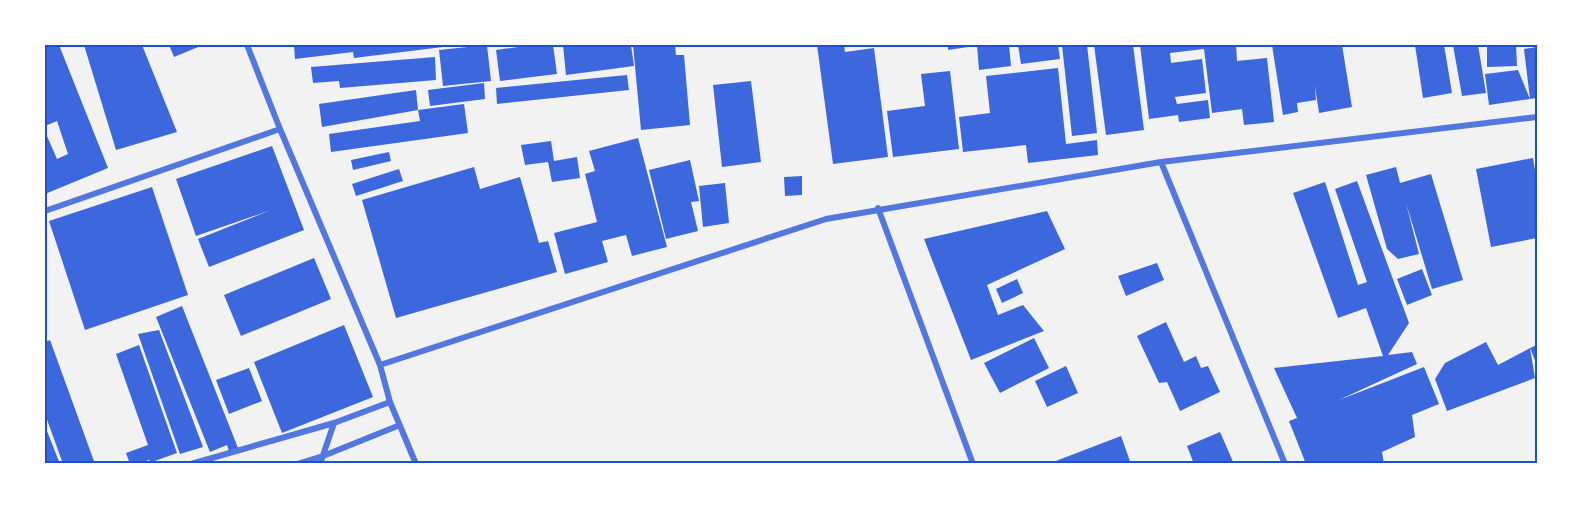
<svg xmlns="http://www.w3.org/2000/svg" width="1582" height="509" font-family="'Roboto Condensed',sans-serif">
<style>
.building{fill:#3d67dc}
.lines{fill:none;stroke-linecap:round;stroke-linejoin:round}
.minor{stroke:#5277de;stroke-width:6}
.neatline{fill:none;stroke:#1d4ed8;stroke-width:2}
</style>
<rect width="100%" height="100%" fill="#f2f2f2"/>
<path class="building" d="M45 45H59L108 168 45 194V137L47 136 57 159 68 154 57 121 45 126Z
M84 45H142L177 132 116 150Z
M169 45H203L174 57Z
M294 45H450L451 46 354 58 353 52 295 59Z
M487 45 491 81 443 86 439 50Z
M533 45H553L557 74 500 81 496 50Z
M563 45H631L634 66 566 75Z
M633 45H675L676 55H684L690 125 641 130Z
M817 45H844L845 52 874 48 888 157 833 164Z
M948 45H968V47L948 50Z
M977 45H1009L1011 66 979 70Z
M1018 45H1058L1060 59 1021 64Z
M1062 45H1087L1097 133 1072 136Z
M1094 45H1133L1144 130 1106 135Z
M1140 45H1236L1237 61 1267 58 1274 122 1244 125 1242 109 1212 113 1204 49 1170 53 1171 63 1202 59 1206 93 1175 97 1177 104 1208 100 1210 118 1179 122 1178 115 1149 119Z
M1272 45H1308V47L1342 45 1352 107 1319 113 1315 86 1316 100 1297 103 1298 112 1283 115Z
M1415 45H1444L1452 93 1423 98Z
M1453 45H1478L1486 93 1462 96Z
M1487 45H1516L1517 66 1487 67Z
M1537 47V98L1530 99 1524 49Z
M435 57 436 80 340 88 339 81 313 83 311 67Z
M1058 68 1066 144 1097 140 1098 155 1028 163 1026 145 963 152 959 117 990 113 986 76Z
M1518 70 1530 99 1489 105 1485 74Z
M950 71 959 149 893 157 887 111 925 106 921 74Z
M627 75 629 90 497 104 496 88Z
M751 81 761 162 722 167 713 85Z
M484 83 485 99 430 106 428 90Z
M416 90 418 110 322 127 319 104Z
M464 104 468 133 331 152 329 134 420 121 418 110Z
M638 138 667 247 632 256 626 235 602 241 608 262 565 274 554 233 597 222 585 174 595 171 589 151Z
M551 141 554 161 577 157 580 178 552 182 548 162 525 165 521 145Z
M272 146 304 230 209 267 198 239 271 210 196 236 176 179Z
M389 152 391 161 353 170 351 160Z
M1533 158 1537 182V238L1491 247 1476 169Z
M690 160 699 201 691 202 698 231 666 239 649 170Z
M474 167 480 189 520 177 539 243 548 241 557 272 396 318 362 200Z
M1396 167 1400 183 1431 174 1463 280 1432 289 1406 203 1419 254 1398 259 1387 249 1366 175Z
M399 169 403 181 356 196 352 184Z
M802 176V195L785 196 784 177Z
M1357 181 1409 323 1388 355 1412 352 1417 364 1339 400 1424 367 1439 404 1412 415 1415 437 1382 452 1384 464H1306L1289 421 1297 418 1274 368 1383 356 1366 308 1338 318 1293 193 1325 182 1358 285 1367 282 1335 189Z
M725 183 729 223 703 227 699 186Z
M152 187 188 295 85 330 49 221Z
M1047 211 1065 249 987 285 998 315 1023 305 1044 331 971 360 924 239Z
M314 258 331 299 241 336 224 295Z
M1157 263 1164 280 1126 296 1118 276Z
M1422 269 1432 295 1407 305 1397 279Z
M1017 279 1023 293 1002 303 996 289Z
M182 306 238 448 229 451 227 445 210 452 156 317Z
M1166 322 1184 362 1196 356 1201 368 1208 366 1220 392 1180 411 1167 382 1159 383 1137 336Z
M344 325 373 397 282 433 254 362Z
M159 330 203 447 180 454 138 334Z
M1034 338 1049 368 1000 393 984 363Z
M50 340 95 464H63L45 414V342Z
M1486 342 1498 365 1530 348 1537 345V365L1530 348 1535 378 1447 411 1435 379 1445 363Z
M139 345 177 453 152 462 149 460 139 464H130L126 453 148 445 116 354Z
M1066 366 1078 393 1047 407 1035 381Z
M249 368 262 401 229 414 216 380Z
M45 426 60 464H45Z
M1220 432 1234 464H1194L1187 446Z
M1121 436 1131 464H1048Z"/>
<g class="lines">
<path class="minor" d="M247 45 280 129 380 365 390 402 416 464
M1161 162 1285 464
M878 208 973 464
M45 211 280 129
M380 365 826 219 1161 162 1537 117
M191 464 334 423 390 402
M297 464 323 456 400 425
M320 464 334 423"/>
</g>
<rect width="1582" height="509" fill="none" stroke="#ffffff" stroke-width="93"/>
<rect x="46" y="46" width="1490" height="416" class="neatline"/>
</svg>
